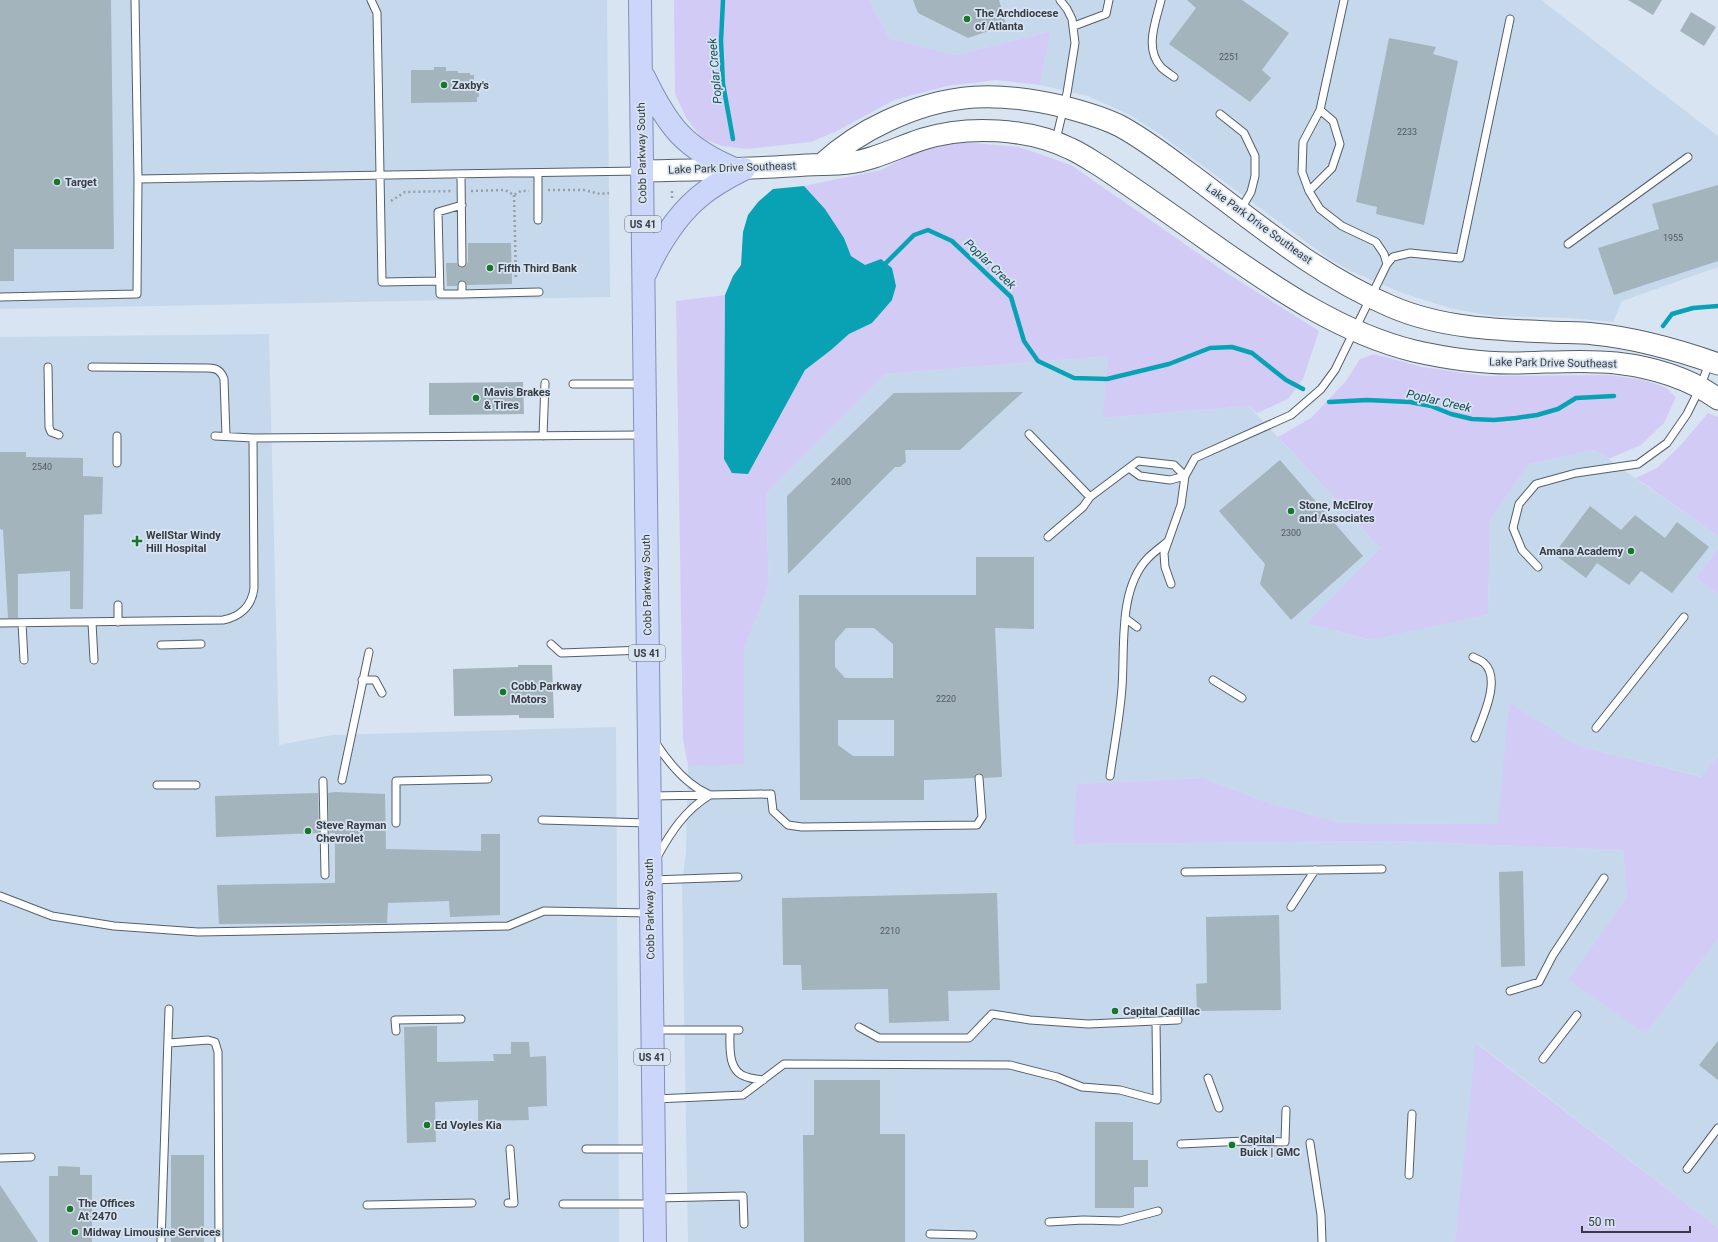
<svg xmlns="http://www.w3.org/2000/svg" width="1718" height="1242" font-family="Roboto,sans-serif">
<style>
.built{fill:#c6d8eb}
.green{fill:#d2cbf6}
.water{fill:#09a2b4}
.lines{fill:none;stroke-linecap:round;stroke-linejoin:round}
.stream{stroke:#09a2b4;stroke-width:4.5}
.building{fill:#a3b4bc;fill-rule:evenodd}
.lane-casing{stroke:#555f6b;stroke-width:9}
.secondary-casing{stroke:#555f6b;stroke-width:23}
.primary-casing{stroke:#828fb8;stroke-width:24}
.path{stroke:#969fa9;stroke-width:2.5;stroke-dasharray:2 3;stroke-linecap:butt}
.lane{stroke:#fff;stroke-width:7}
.secondary{stroke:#fff;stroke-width:21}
.primary{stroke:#ccd6fa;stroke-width:22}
.poi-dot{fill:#167728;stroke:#d8e4f2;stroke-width:1.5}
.labels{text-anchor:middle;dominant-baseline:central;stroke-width:3.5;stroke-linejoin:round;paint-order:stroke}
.number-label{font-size:9px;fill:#525a60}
.shield{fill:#d8e4f2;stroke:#676e77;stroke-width:1}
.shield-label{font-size:10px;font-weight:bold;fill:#373c42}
.poi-label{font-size:11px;font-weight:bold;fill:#373c42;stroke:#d8e4f2;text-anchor:start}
.street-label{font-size:11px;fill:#373c42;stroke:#d8e4f2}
.water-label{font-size:12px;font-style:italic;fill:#164c54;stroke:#d8e4f2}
</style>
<rect width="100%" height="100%" fill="#d8e4f2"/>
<path class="built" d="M0 0H607L610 297 0 309Z
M869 0H1541L1718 136V267L1622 301 1613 322 1570 318 1492 316 1450 308 1405 294 1350 271 1328 258 1161 135 1130 115 1088 96 1040 85 1051 31 956 55 890 39Z
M269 334 279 745 332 735 616 727 619 1242H0V337Z
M1108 356 1104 418 1249 406 1380 548 1306 623 1369 640 1488 615 1490 520 1529 464 1595 450 1718 536V548L1696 578 1718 594V756L1703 777 1578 746 1509 702 1499 824 1342 823 1269 803 1202 778 1078 784 1073 844 1393 841 1623 850 1627 897 1570 980 1645 1034 1718 939V1228L1477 1043 1455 1242H688L682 885 686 852 688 766 744 763V649L769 586 766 494 886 374Z"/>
<path class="green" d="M674 0H869L890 39 956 55 1051 31 1040 85 996 80 947 86 894 100 837 131 811 142 747 149 722 146 702 138 687 119 675 94Z
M964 142 1019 147 1071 165 1225 272 1319 331 1303 379 1288 399 1257 413 1249 406 1103 418 1108 356 886 374 766 494 769 586 744 649V764L688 766 683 739 676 301 725 295 724 459 748 474 805 370 831 350 849 334 872 323 865 265 851 256 844 238 825 209 804 186 881 170 922 149Z
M1374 354 1422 367 1485 376 1608 375 1643 380 1665 387 1676 397 1664 423 1641 445 1608 459 1595 450 1529 464 1490 520 1488 615 1370 640 1306 623 1380 548 1278 437 1311 418 1346 381 1360 359Z
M1708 413 1718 417V536L1636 478 1657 468 1681 445Z
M1718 548V594L1696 578Z
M1509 702 1578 746 1702 777 1718 756V939L1645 1034 1569 980 1627 897 1623 850 1393 841 1073 844 1077 784 1202 778 1269 803 1342 823 1498 824Z
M1476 1043 1718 1228V1242H1455Z"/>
<path class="water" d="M804 186 825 209 844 238 851 256 865 265 881 259 892 268 896 286 892 300 872 323 849 334 831 350 805 370 748 474 732 473 724 459 725 295 733 276 741 265 743 232 748 215 758 202 773 189Z"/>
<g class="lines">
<path class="stream" d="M723 0 721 41 723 84 733 139
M883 266 914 235 928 230 952 241 1011 297 1024 341 1038 361 1074 378 1107 379 1169 364 1210 348 1232 347 1252 353 1286 380 1303 389
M1663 326 1672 314 1693 308 1718 306
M1329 402 1367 400 1410 402 1431 406 1451 414 1472 419 1494 420 1516 418 1537 415 1558 409 1576 398 1614 396"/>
</g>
<path class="building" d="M0 0H111L114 249H14V281H0Z
M913 0H999L1006 25 968 38 918 13Z
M1187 0H1242L1289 33 1262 70 1271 78 1250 102 1169 44 1196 8Z
M1628 0H1662L1653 15Z
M1691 12 1716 27 1704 46 1680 31Z
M1389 38 1436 47 1433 54 1458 61 1424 225 1376 214 1377 207 1356 202Z
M434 67H446V71H458V73H470V75H474V84H477L478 87 479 97H477V102L411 103V70H434Z
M1718 185V261L1614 295 1598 248 1659 229 1652 204Z
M468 243H511L512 284 467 285 465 281 462 280 458 282 457 286H447L446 263H457L460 268 465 267 468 262Z
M523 382 524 414 429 415V383Z
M1023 392 960 450H905L906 462 900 467H895L788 574 787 496 894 393Z
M0 452H26V457L83 458V476L103 477 102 514 84 515 83 609H70V571L18 574V618H8L3 530 0 529Z
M1280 460 1363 556 1291 620 1260 584 1265 564 1219 511Z
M1590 506 1621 530 1635 515 1665 538 1677 522 1709 547 1672 593 1641 571 1629 585 1597 563 1586 578 1554 554Z
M976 557H1034V629L995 628 1002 777 984 778 983 775 979 773 976 774 974 778 924 780V800H800L799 595H976ZM846 628H874L893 644V678H845L835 667V641ZM838 720H894V756H853L838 745Z
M518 665H552L554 718H519V715L454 716 453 669 518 667Z
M335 792 385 794 386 849 481 851V834H500V915L450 917 449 901 388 903 387 923 219 924 217 885 335 883V833H329L328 793Z
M318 793 319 833 216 837 215 796Z
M1523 871 1525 966 1501 967 1499 872Z
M997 893 1000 990 948 991 949 1021 889 1023 888 989 802 990 801 965H783L782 898Z
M1279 915 1281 1010 1197 1011 1196 984 1207 983 1206 917Z
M437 1026V1062L494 1061 493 1054H511V1042H529L530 1057 546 1056 547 1106 528 1107 529 1120 478 1121V1100L435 1102 436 1142 407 1143 404 1027Z
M1718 1041V1080L1699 1065Z
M814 1080H880V1134H905V1242H804L803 1135H814Z
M1095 1122H1133V1160H1148V1187H1134V1208H1095Z
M171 1155H204V1242H171Z
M58 1166 80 1167V1175H92V1242H49V1176H58Z
M0 1185 38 1242H0Z"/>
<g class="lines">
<defs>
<path id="lane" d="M371 0 377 13 382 282 438 281
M1161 0C1156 21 1144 48 1161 67 1165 71 1170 74 1174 77
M1344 0 1320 110 1303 142 1302 172 1309 191 1320 209 1342 226 1376 242 1384 254 1387 264
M1074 26 1106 14 1109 0
M1220 114 1244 133 1255 156V176L1251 192 1241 209
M1056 140 1067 93 1075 43 1072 19 1067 9 1060 0
M538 174V220
M461 175 462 263
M138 179 640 171
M1309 191 1332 168 1340 144 1333 121 1320 110
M462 205 438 212 440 294H462
M1568 244 1688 157
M462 285V294L539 292
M0 297 137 294 138 179 135 0
M48 367 49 427 51 432 59 435
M92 367 208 368C217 368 221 371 224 379L226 436
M573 384H642
M1029 434 1090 497
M117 436V463
M215 436 253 438 643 435
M543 436 545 383
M1129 468 1140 476 1170 480 1185 476
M1048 537 1083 507 1090 497 1138 461 1174 465 1185 476
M1538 567 1522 550 1513 528 1519 504 1536 484 1576 473 1638 464 1667 443 1687 414 1700 388 1709 363
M1171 584 1165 567 1164 553 1181 505 1185 476 1195 458 1291 415 1321 389 1335 370 1387 264 1393 257 1410 253 1460 258 1510 19
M118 605V622
M1125 618 1137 627
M92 622 94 660
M0 623 223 620C240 617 252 606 254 588L253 438
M22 623 24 660
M551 644 561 653 645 650
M161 645 201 644
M1473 657C1476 659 1481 660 1484 663 1502 679 1482 719 1475 738
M362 680H375L382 693
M1213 680 1242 698
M1596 728 1684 617
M655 742C668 762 685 784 708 794
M1110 776C1114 746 1120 717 1122 687 1125 647 1118 589 1148 558 1154 552 1161 547 1167 542
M342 780 369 652
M323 781 325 875
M157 785H196
M651 796 771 794 773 811 788 825 802 827 977 825 982 817 979 778
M542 820 648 823
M396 823V781L488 779
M657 857C671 832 685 810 710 795
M1185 872 1382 869
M652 880 738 877
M0 896 52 916 114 926 198 932 508 926 544 911 650 913
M1291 907 1315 870
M1510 991 1539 982 1553 955 1604 878
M859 1027 879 1038H969L992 1014 1030 1020 1088 1024 1178 1020
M654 1030H739
M730 1030C730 1046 727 1072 747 1077 752 1079 758 1079 763 1080
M396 1031 395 1020 461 1019
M169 1043 208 1040 215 1042 218 1052 219 1242
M1543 1059 1577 1015
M1208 1078 1219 1108
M656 1099 743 1095 784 1064 1010 1065 1057 1077 1082 1087 1120 1090 1157 1100 1156 1021
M1310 1143 1321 1215 1322 1242
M1181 1144 1245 1141 1285 1142 1286 1110
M586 1149H651
M0 1158 31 1157
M1687 1169 1718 1128
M1409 1175 1412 1114
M657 1198 743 1196 744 1224
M508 1203H514L510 1149
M563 1204H653
M367 1205 472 1203
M1049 1222 1083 1220 1120 1221 1158 1211
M930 1234 973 1235
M161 1242 169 1009"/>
<path id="secondary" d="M822 164C842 146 863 132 887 121 949 92 998 91 1065 107 1083 112 1103 117 1120 126 1146 140 1170 159 1193 176 1256 223 1317 275 1390 306 1440 328 1496 330 1550 332 1564 333 1579 332 1594 334 1636 338 1678 350 1718 364
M642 171C697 170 751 169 806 165 820 164 834 165 848 163 874 160 898 147 923 139 968 125 1028 128 1071 149 1082 154 1092 161 1102 167 1141 193 1179 220 1217 247 1277 289 1341 333 1414 351 1445 358 1479 363 1511 363 1546 363 1582 359 1616 363 1651 367 1689 378 1718 399"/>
<path id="primary" d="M640 0 655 1242
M644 77C668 127 685 149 737 170
M645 274C657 247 676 216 699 197 713 185 728 177 744 169"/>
</defs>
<use href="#lane" class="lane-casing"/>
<use href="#secondary" class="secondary-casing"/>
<use href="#primary" class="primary-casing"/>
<path class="path" d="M548 190H584L600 194 609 193
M471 191 505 190 514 195 521 191H529
M514 195 516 280
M672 198V190
M391 201 405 192 452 191"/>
<use href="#lane" class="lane"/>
<use href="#secondary" class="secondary"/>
<use href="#primary" class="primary"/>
</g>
<g class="poi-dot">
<circle cx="967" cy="19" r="4"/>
<circle cx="444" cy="85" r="4"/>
<circle cx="57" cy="182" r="4"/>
<circle cx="490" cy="268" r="4"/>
<circle cx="476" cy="398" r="4"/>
<circle cx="1291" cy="511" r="4"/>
<path d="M135 535h4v4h4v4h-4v4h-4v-4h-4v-4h4z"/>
<circle cx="1631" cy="551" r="4"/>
<circle cx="503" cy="692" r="4"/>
<circle cx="308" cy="831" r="4"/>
<circle cx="1115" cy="1011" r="4"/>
<circle cx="427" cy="1125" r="4"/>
<circle cx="1232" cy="1145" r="4"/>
<circle cx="70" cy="1209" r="4"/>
<circle cx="75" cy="1232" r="4"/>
</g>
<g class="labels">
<g class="number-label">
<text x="1229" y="57">2251</text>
<text x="1407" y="132">2233</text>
<text x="1673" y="238">1955</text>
<text x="42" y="467">2540</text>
<text x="841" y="482">2400</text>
<text x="1291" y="533">2300</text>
<text x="946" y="699">2220</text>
<text x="890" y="931">2210</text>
</g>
<g class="shield">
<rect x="625" y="216" width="36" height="16" rx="3"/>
<rect x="629" y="645" width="36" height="16" rx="3"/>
<rect x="634" y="1049" width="36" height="16" rx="3"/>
</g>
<g class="shield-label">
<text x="643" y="224">US 41</text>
<text x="647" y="653">US 41</text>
<text x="652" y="1057">US 41</text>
</g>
<g class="poi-label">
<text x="975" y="13">The Archdiocese<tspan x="975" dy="13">of Atlanta</tspan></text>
<text x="452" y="85">Zaxby's</text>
<text x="65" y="182">Target</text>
<text x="498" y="268">Fifth Third Bank</text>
<text x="484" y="392">Mavis Brakes<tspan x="484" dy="13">&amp; Tires</tspan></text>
<text x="1299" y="505">Stone, McElroy<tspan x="1299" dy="13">and Associates</tspan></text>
<text x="146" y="535">WellStar Windy<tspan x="146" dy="13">Hill Hospital</tspan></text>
<text x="1623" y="551" text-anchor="end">Amana Academy</text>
<text x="511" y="686">Cobb Parkway<tspan x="511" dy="13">Motors</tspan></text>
<text x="316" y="825">Steve Rayman<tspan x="316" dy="13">Chevrolet</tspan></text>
<text x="1123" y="1011">Capital Cadillac</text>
<text x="435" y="1125">Ed Voyles Kia</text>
<text x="1240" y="1139">Capital<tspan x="1240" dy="13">Buick | GMC</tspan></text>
<text x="78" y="1203">The Offices<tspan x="78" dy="13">At 2470</tspan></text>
<text x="83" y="1232">Midway Limousine Services</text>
</g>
<g class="street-label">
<text transform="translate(642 153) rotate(-91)">Cobb Parkway South</text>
<text transform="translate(732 168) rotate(-2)">Lake Park Drive Southeast</text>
<text transform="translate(1259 224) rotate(36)">Lake Park Drive Southeast</text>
<text transform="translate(1553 363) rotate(1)">Lake Park Drive Southeast</text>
<text transform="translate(647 585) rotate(-91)">Cobb Parkway South</text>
<text transform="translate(650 909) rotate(-91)">Cobb Parkway South</text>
</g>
<g class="water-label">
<text transform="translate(715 71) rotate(-95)">Poplar Creek</text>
<text transform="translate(990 264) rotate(44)">Poplar Creek</text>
<text transform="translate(1439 401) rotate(13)">Poplar Creek</text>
</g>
</g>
<path d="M1582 1226v6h108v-6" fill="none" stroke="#373c42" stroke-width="2"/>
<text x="1588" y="1226" font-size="12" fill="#373c42" stroke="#d8e4f2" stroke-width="3" paint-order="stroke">50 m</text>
</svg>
